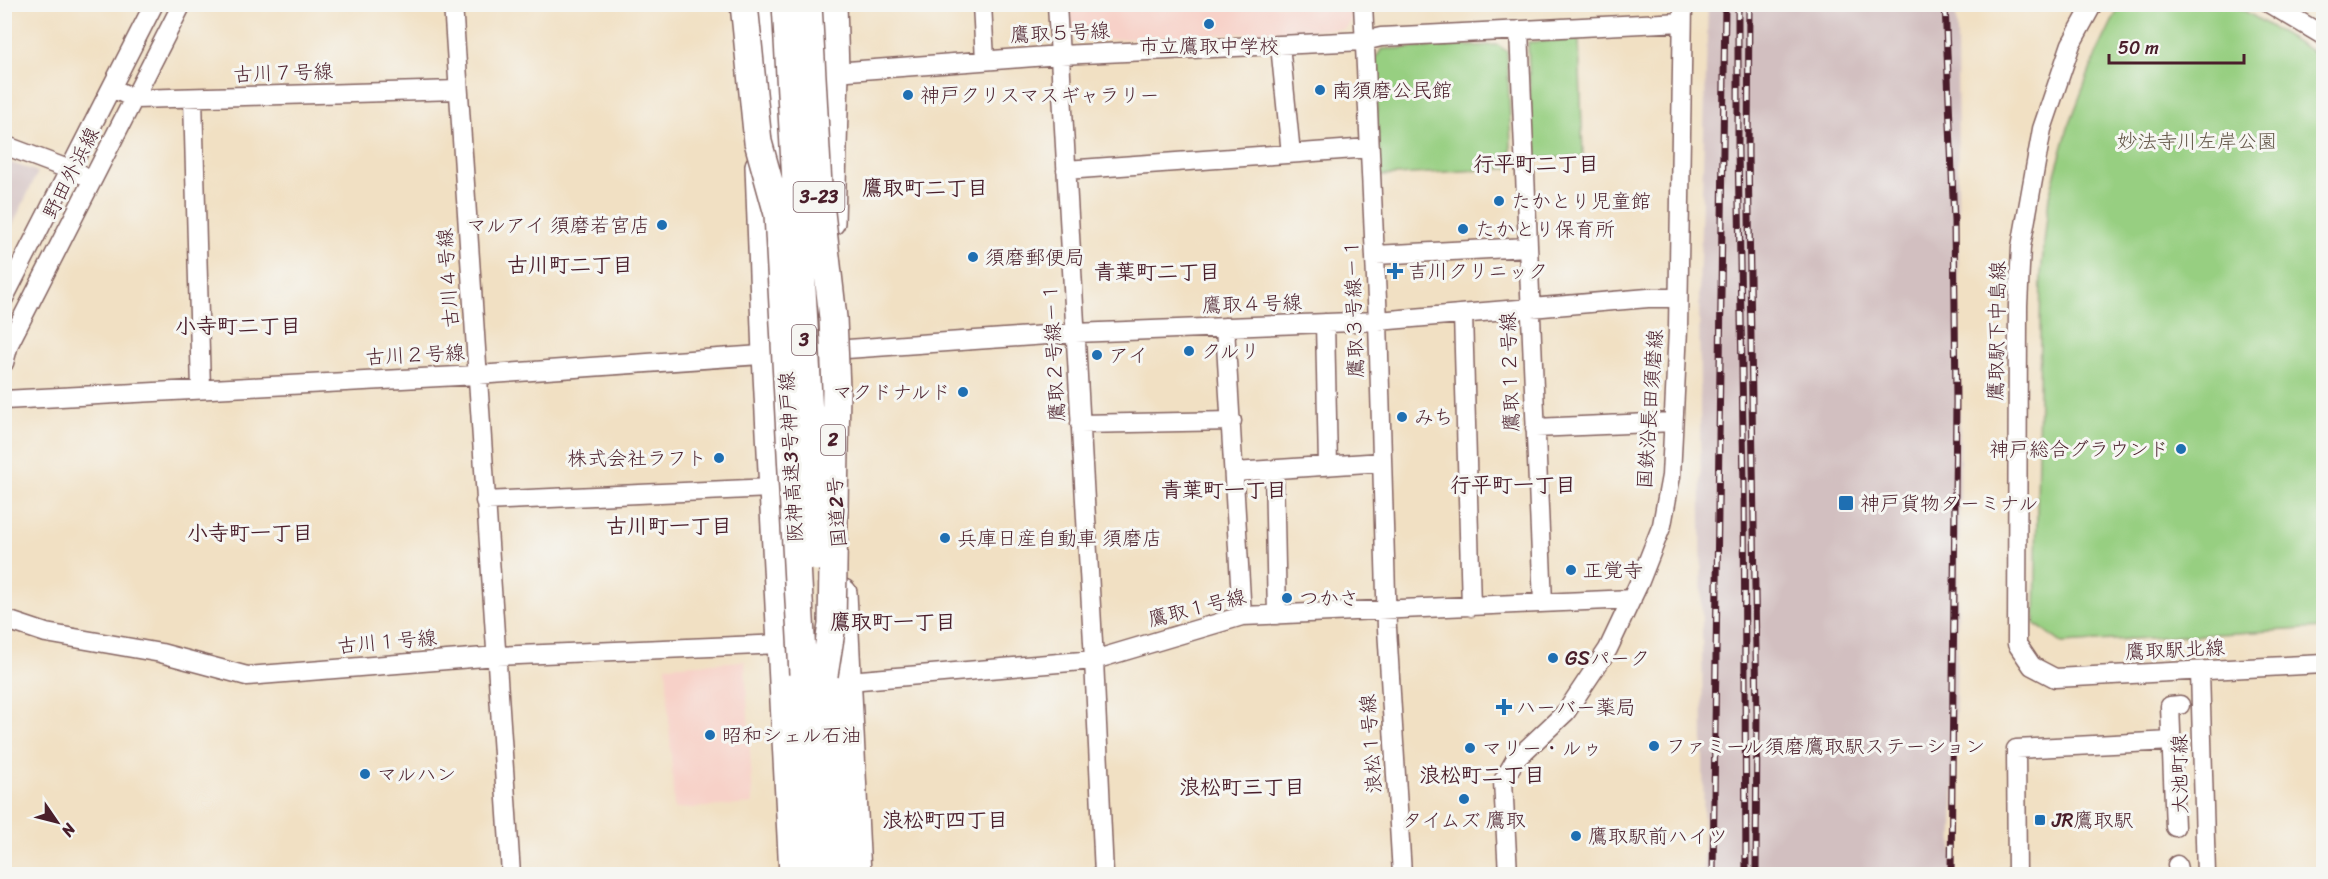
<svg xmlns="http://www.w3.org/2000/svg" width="2328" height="879" font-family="Sriracha,'Klee One',sans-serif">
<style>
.built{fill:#f7d1c8}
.industrial{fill:#d2bfc0}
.green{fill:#97cf81;stroke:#707756;stroke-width:1.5}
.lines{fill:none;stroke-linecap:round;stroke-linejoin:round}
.minor-casing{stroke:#846360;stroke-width:21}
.highway-casing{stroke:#846360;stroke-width:30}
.minor{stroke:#fff;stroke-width:18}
.highway{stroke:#fff;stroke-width:27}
.rail-casing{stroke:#4a1f2b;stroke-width:7}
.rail{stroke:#f6f6f2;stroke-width:4.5;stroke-dasharray:14;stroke-linecap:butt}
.highway-bridge-casing{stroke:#846360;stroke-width:30;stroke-linecap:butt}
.highway-bridge{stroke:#fff;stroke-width:27}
.poi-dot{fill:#1f6fb2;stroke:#f6f6f2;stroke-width:2}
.labels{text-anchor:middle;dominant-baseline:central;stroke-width:6;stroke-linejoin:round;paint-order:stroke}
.shield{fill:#f6f6f2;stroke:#7e6067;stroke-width:1.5}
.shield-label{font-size:18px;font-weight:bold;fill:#4a1f2b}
.street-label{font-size:20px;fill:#4a1f2b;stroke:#f6f6f2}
.poi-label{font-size:20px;fill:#4a1f2b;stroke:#f6f6f2;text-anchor:start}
.park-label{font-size:20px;fill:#615445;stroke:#f6f6f2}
.neighbourhood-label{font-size:21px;font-weight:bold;fill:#4a1f2b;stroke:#f6f6f2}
</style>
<rect width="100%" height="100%" fill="#f6f6f2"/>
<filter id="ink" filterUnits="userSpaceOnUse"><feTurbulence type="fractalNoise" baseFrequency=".0167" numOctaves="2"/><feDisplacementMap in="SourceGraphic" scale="12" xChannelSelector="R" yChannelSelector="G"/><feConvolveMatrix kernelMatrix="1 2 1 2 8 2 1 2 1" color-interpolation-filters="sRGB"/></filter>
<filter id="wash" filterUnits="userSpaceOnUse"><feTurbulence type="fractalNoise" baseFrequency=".008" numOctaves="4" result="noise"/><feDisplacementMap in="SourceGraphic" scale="24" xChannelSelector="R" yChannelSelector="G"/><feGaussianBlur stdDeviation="1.35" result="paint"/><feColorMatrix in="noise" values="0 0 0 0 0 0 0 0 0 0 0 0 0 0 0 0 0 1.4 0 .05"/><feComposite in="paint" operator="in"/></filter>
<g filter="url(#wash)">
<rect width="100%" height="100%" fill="#f1e0c3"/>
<path class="built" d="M1069 5H1351L1352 19 1344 29 1079 41 1071 33Z
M745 661 753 804 674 809 666 666Z"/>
<path class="industrial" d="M1708 5H1955L1957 29 1960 512 1952 874H1704L1699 290Z
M5 161 38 172 5 241 4 161Z"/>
<path class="green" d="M2120 5H2235L2323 58V628L2062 643 2035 624 2041 274 2049 196 2068 128 2095 57Z
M1579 40 1583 157 1532 159 1528 42Z
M1498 45 1507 52 1512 168 1380 176 1374 60 1382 49Z"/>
</g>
<g filter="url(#ink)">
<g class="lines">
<defs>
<path id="minor" d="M453 4 511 874
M982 4 985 60
M1057 4 1094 660 1104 874
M1363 4 1378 321 1387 628 1402 874
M2093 4 2071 44 2042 129 2021 247 2018 305 2017 644 2032 666 2055 678 2324 664
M2270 4 2324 36
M1519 30 1543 603
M1280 45 1291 154
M835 72 1060 55 1364 41 1381 37 1682 22
M112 88 135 99 458 90
M193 98 201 389
M4 145 81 174
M1066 170 1369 148
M1375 255 1528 247
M4 298 154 4
M1463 314 1471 607
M1325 323 1328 466
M1225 327 1242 616
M4 363 9 344 182 4
M4 400 477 375 1075 333 1378 321 1648 298H1678
M1080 424 1232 421
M1535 428 1673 422
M1274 469 1277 615
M1235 472 1382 462
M485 501 773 488
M4 619 46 633 161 653 247 676 497 656 781 644
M2200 672 2206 874
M849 681 1094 660 1242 616 1632 599
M2175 827 2170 706 2180 705
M2177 865 2179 874
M1508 874 1503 781 1515 760 1566 712 1608 649 1640 581 1662 525 1671 476 1678 329 1683 4
M2017 874 2016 749 2172 741"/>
<path id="highway" d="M764 4 776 183
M759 166 766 355 793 874
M831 222 835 72 833 4
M843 593 857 874
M803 674 814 874
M824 675 835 874"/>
</defs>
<use href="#minor" class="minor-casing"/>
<use href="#highway" class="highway-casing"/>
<use href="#minor" class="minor"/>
<use href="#highway" class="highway"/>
<defs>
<path id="rail" d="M1738 4V149L1744 484 1746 874
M1749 4 1748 152 1757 713 1756 874
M1945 4 1954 221 1956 402 1951 874
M1713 874 1725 4"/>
</defs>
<use href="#rail" class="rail-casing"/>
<use href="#rail" class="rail"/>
<defs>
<path id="highway-bridge" d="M744 4 758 142 778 214 803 674
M786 4 817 557
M808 4 818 186 833 318 836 389 832 625 824 675"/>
</defs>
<use href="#highway-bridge" class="highway-bridge-casing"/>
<use href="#highway-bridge" class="highway-bridge"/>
</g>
</g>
<g class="poi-dot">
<circle cx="1209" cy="24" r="6"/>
<circle cx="1320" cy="90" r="6"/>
<circle cx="908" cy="95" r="6"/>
<circle cx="1499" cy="201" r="6"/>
<circle cx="662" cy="225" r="6"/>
<circle cx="1463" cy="229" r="6"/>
<circle cx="973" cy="257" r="6"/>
<path d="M1392 262h6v6h6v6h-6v6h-6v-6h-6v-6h6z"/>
<circle cx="1189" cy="351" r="6"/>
<circle cx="1097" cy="355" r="6"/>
<circle cx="963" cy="392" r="6"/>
<circle cx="1402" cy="417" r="6"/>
<circle cx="2181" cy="449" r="6"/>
<circle cx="719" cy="458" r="6"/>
<rect x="1838" y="495" width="16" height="16" rx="3"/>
<circle cx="945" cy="538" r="6"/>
<circle cx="1571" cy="570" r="6"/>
<circle cx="1287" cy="598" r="6"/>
<circle cx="1553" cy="658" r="6"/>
<path d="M1501 698h6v6h6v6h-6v6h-6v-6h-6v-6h6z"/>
<circle cx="710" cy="735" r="6"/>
<circle cx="1654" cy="746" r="6"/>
<circle cx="1470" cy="748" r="6"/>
<circle cx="365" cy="774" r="6"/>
<circle cx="1464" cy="799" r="6"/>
<rect x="2034" y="814" width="12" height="12" rx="3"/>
<circle cx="1576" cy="836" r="6"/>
</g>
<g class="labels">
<g class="shield">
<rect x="793.5" y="182" width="51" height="30" rx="4.5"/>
<rect x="792" y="325" width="24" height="30" rx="4.5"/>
<rect x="821" y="425" width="24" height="30" rx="4.5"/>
</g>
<g class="shield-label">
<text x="819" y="197">3-23</text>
<text x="804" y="340">3</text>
<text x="833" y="440">2</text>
</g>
<g class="street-label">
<text transform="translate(1060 33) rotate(-3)">鷹取５号線</text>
<text transform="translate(283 73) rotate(-2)">古川７号線</text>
<text transform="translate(71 173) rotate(-63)">野田外浜線</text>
<text transform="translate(448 278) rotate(-94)">古川４号線</text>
<text transform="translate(1252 304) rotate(-2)">鷹取４号線</text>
<text transform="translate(1354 308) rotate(-92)">鷹取３号線－１</text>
<text transform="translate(1997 331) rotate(-89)">鷹取駅下中島線</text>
<text transform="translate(1054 352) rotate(-93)">鷹取２号線－１</text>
<text transform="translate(415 355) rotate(-3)">古川２号線</text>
<text transform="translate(1510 372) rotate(-92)">鷹取１２号線</text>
<text transform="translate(1650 409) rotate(-86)">国鉄沿長田須磨線</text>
<text transform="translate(791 457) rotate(-93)">阪神高速3号神戸線</text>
<text transform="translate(837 512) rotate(-94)">国道2号</text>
<text transform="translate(1197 608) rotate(-14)">鷹取１号線</text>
<text transform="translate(387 642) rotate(-5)">古川１号線</text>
<text transform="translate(2175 650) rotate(-3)">鷹取駅北線</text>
<text transform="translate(1371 744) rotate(-94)">浪松１号線</text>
<text transform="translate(2180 774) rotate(-91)">大池町線</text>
</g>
<g class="poi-label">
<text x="1209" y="46" text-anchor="middle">市立鷹取中学校</text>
<text x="1332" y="90">南須磨公民館</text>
<text x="920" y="95">神戸クリスマスギャラリー</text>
<text x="1511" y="201">たかとり児童館</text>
<text x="650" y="225" text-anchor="end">マルアイ 須磨若宮店</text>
<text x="1475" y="229">たかとり保育所</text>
<text x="985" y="257">須磨郵便局</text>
<text x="1408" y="271">吉川クリニック</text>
<text x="1201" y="351">クルリ</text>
<text x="1109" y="355">アイ</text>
<text x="951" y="392" text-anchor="end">マクドナルド</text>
<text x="1414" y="417">みち</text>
<text x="2169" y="449" text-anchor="end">神戸総合グラウンド</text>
<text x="707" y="458" text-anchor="end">株式会社ラフト</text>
<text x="1860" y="503">神戸貨物ターミナル</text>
<text x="957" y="538">兵庫日産自動車 須磨店</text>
<text x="1583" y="570">正覚寺</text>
<text x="1299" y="598">つかさ</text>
<text x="1565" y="658">GSパーク</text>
<text x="1516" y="707">ハーバー薬局</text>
<text x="722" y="735">昭和シェル石油</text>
<text x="1666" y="746">ファミール須磨鷹取駅ステーション</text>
<text x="1482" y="748">マリー・ルゥ</text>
<text x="377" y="774">マルハン</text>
<text x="1464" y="820" text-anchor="middle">タイムズ 鷹取</text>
<text x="2052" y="820">JR鷹取駅</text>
<text x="1588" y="836">鷹取駅前ハイツ</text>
</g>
<g class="park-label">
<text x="2197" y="141">妙法寺川左岸公園</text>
</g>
<g class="neighbourhood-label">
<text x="1536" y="164">行平町二丁目</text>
<text x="925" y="188">鷹取町二丁目</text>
<text x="570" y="265">古川町二丁目</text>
<text x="1157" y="272">青葉町二丁目</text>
<text x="238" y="326">小寺町二丁目</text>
<text x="1513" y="485">行平町一丁目</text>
<text x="1224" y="490">青葉町一丁目</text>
<text x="669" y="526">古川町一丁目</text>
<text x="250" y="533">小寺町一丁目</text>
<text x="893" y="622">鷹取町一丁目</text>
<text x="1482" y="775">浪松町二丁目</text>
<text x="1242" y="787">浪松町三丁目</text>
<text x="945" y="820">浪松町四丁目</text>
</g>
</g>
<rect width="2328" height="879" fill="none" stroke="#f6f6f2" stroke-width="24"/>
<g transform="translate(57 822) rotate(125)" stroke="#f6f6f2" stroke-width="4.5" paint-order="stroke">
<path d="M0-4.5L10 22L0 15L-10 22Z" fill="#4a1f2b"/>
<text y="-9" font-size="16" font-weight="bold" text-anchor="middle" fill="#4a1f2b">N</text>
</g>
<path d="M2109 54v9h135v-9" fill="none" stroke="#4a1f2b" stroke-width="3"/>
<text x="2118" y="54" font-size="18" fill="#4a1f2b" stroke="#f6f6f2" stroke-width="4.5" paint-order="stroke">50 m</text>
</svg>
